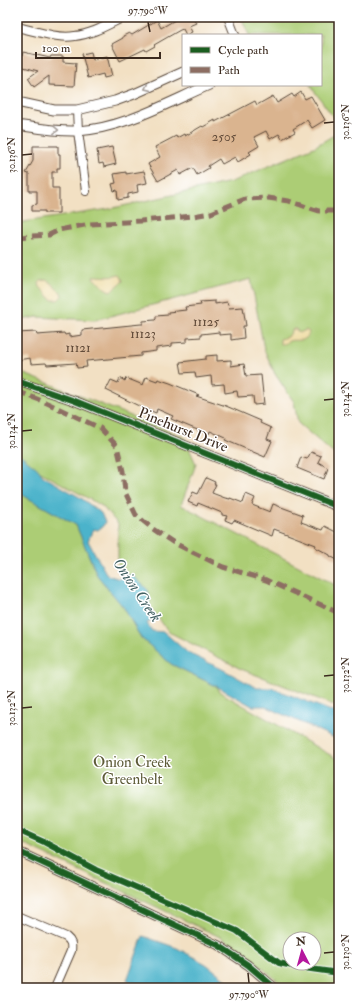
<svg xmlns="http://www.w3.org/2000/svg" width="356" height="1005" font-family="'IM FELL Double Pica',serif">
<style>
.green{fill:#accd75;stroke:#747c4a;fill-rule:evenodd}
.sand{fill:#eeda9e;stroke:#94825e}
.water{fill:#4cb3cb;stroke:#446e74}
.building{fill:#dab48f}
.lines{fill:none;stroke-linecap:round;stroke-linejoin:round}
.minor-casing{stroke:#564537;stroke-width:10}
.tertiary-casing{stroke:#564537;stroke-width:11}
.minor{stroke:#fff;stroke-width:8}
.tertiary{stroke:#fff;stroke-width:9}
.quiet{stroke:#8d6e63;stroke-width:5;stroke-dasharray:10 5;stroke-linecap:butt}
.cycleway-casing{stroke:#fff;stroke-width:8}
.cycleway{stroke:#1b5e20;stroke-width:6}
.oneway{stroke:#a79f9a}
.ticks{fill:none;stroke:#3b2a1e;stroke-width:1.5}
.labels{text-anchor:middle;dominant-baseline:central;stroke-width:3;stroke-linejoin:round;paint-order:stroke}
.number-label{font-size:13px;fill:#634c3a}
.street-label{font-size:15px;fill:#3b2a1e;stroke:#fff}
.park-label{font-size:15px;fill:#5d5b38;stroke:#fff}
.water-label{font-size:16px;font-style:italic;fill:#426163;stroke:#fff}
.neatline{fill:none;stroke:#3b2a1e;stroke-width:1.5}
.ticks-label{font-size:10px;text-anchor:middle;fill:#3b2a1e}
</style>
<rect width="100%" height="100%" fill="#fff"/>
<filter id="ink" filterUnits="userSpaceOnUse"><feTurbulence type="fractalNoise" baseFrequency=".025" numOctaves="2"/><feDisplacementMap in="SourceGraphic" scale="8" xChannelSelector="R" yChannelSelector="G"/><feConvolveMatrix kernelMatrix="1 2 1 2 8 2 1 2 1" color-interpolation-filters="sRGB"/></filter>
<filter id="wash" filterUnits="userSpaceOnUse"><feTurbulence type="fractalNoise" baseFrequency=".012" numOctaves="4" result="noise"/><feDisplacementMap in="SourceGraphic" scale="16" xChannelSelector="R" yChannelSelector="G"/><feGaussianBlur stdDeviation="0.9" result="paint"/><feColorMatrix in="noise" values="0 0 0 0 0 0 0 0 0 0 0 0 0 0 0 0 0 1.4 0 .05"/><feComposite in="paint" operator="in"/></filter>
<g filter="url(#wash)">
<rect width="100%" height="100%" fill="#f2e0c3"/>
<path class="green" d="M241 17H339V125L310 85H321V35H249Z
M339 132V453L334 454 298 423 294 402 275 374 264 349 251 279 95 320 37 317 17 321V223L109 209 231 182 314 147Z
M17 371 184 437 196 464 181 505 339 587V707L241 669 169 632 118 566V524L102 506 17 459Z
M17 490 26 497 76 525 97 575 124 608 141 638 171 664 218 687V691L339 760V988H286L245 953 222 938 17 841ZM290 939H314V963H290Z"/>
<path class="sand" d="M119 275 121 276 123 281 114 289 110 291 106 289 93 278 94 276C103 276 111 278 119 275Z
M46 280C54 284 54 288 61 292L62 296 58 300H52L40 287 39 283 41 281Z
M293 329H296L299 333 306 330 309 332C308 334 308 337 306 338 301 342 294 339 289 341 285 343 285 344 280 344V339L288 337Z"/>
<path class="water" d="M17 452 37 468 43 476 81 498 101 513 105 522 103 526 98 530 93 529 88 541 107 575 120 579 122 575H132L148 590 150 609 153 620 147 623 152 631 164 632 188 653 222 669 257 688H272L339 714V740L265 706H252L218 687 171 664 141 638 124 608 97 575 76 525 26 497 17 490Z
M143 936 177 948 206 964 237 988H149L127 980Z"/>
<g id="blocks">
<path class="building" d="M174 17H193L196 23 189 26 192 32 186 35 183 29 180 30 154 45 155 46 146 51 145 49 120 61 112 45V44L123 38V36L129 33 132 35 157 20 161 28 175 20Z
M23 52 50 58 51 56H63V62L76 63 74 86 49 85V76L34 87 28 78 38 71 20 66Z
M91 52 93 60 107 56 112 76 104 78 103 74 88 78 82 54Z
M301 92 305 99 311 96 325 120 312 128 307 120 293 129 295 132 282 139 279 134 270 139 266 131 254 137 259 146 249 152 251 154 238 162 235 157 222 164 219 159 208 166 209 168 197 175 193 168 180 175 178 170 158 181 148 164 160 157 155 147 176 136 177 138 184 134 185 136 202 126 203 127 215 120V122L255 101 257 105 273 96 277 103 292 94 294 97Z
M33 146H58V154H60V168H57V172H52V188H59V213H45V211H32V205L37 204V191H29V174L26 173 33 161Z
M112 147 116 164 104 167 103 163 99 164 97 150Z
M144 171 147 183 137 185 138 192 128 194V198L118 200 117 190 114 191 112 184 116 183 114 174 126 172V174Z
M215 301V304L227 302 229 308 243 307 246 326H243L244 338 231 340V334L219 335V332L201 334V337L187 338V342L172 343V346L156 348V351L141 353V356L86 361 87 367 77 368 76 363 47 365 46 363 31 364 30 358 18 360 17 333 36 332 37 335 64 333 65 335 69 334V337L82 335V330L141 324H143V321L155 320 156 319V316L168 315V312L186 310 185 307 201 305 200 302Z
M217 355V361L231 360V366L244 364 246 376 261 375 264 404 254 405 253 396 238 397 237 391 225 393 224 384 212 385 211 376 196 378 195 372 182 373 180 362 206 359V356Z
M146 377 157 381 158 379 170 383 199 395 196 396 226 406 261 421 260 423 271 428 267 439 272 441 265 457 225 440 226 438 210 431 209 434 195 429 171 419 173 416 157 409 156 413 141 407 106 390 111 380 118 383 120 378 125 381 126 378 143 385Z
M311 452 321 456 318 462 328 468 324 479 297 468 301 457 307 459Z
M206 478 215 482 214 484H216L212 493 225 498 230 499V498L243 503 246 494 255 498 252 505 270 512 273 504 303 515 301 522 323 530 325 526 339 533V561L330 556V555L315 547 316 545 274 529 272 536 234 520 232 523 225 520 227 516 222 515V513L198 503 197 506 188 502 193 492 198 494Z"/>
</g>
</g>
<g filter="url(#ink)">
<use href="#blocks" fill-opacity="0" stroke="#564537" stroke-width="1"/>
<g class="lines">
<defs>
<path id="minor" d="M228 17 235 35
M17 27C35 31 57 39 75 36 93 34 109 24 124 17
M77 110 78 131 86 191
M17 381 75 401 339 507
M17 851 218 945 248 965 275 988
M17 916 66 937C71 941 72 944 71 951L55 988"/>
<path id="tertiary" d="M17 102 54 110H77L115 101 134 94 183 72
M17 125C37 128 57 132 78 131 124 128 167 103 209 85"/>
</defs>
<use href="#minor" class="minor-casing"/>
<use href="#tertiary" class="tertiary-casing"/>
<use href="#minor" class="minor"/>
<use href="#tertiary" class="tertiary"/>
<path class="quiet" d="M17 237 49 235 59 230 90 224 141 221 193 216 211 213 245 199 268 198 289 201 319 211H339
M17 391 47 403 100 428 117 446 123 471 125 492 136 515 153 529 174 543 223 567 266 580 339 613"/>
<defs>
<path id="cycleway" d="M17 381 75 401 339 507
M17 830 44 842 96 870 237 931 279 963 297 967 339 973
M17 851 218 945 248 965 275 988"/>
</defs>
<use href="#cycleway" class="cycleway-casing"/>
<use href="#cycleway" class="cycleway"/>
</g>
<defs><path id="oneway-chevron" d="M-2-3.5L2.5 0L-2 3.5" fill="none" stroke-width="1.6" stroke-linecap="round" stroke-linejoin="round"/></defs>
<g class="oneway">
<use href="#oneway-chevron" transform="translate(147 88) rotate(156)"/>
<use href="#oneway-chevron" transform="translate(56 130) rotate(2)"/>
</g>
</g>
<path class="ticks" d="M148 22 150 32M324 123 334 122M22 155 32 154M324 400 334 399M22 431 32 430M324 676 334 675M22 708 32 707M324 953 334 952M248 973 249 983"/>
<g class="labels">
<g class="number-label">
<text x="224" y="137">2505</text>
<text x="206" y="322">11125</text>
<text x="143" y="334">11123</text>
<text x="78" y="348">11121</text>
</g>
<g class="street-label">
<text transform="translate(183 430) rotate(22)">Pinehurst Drive</text>
</g>
<g class="park-label">
<text x="132" y="762">Onion Creek<tspan x="132" dy="17">Greenbelt</tspan></text>
</g>
<g class="water-label">
<text transform="translate(137 590) rotate(56)">Onion Creek</text>
</g>
</g>
<rect width="356" height="1005" fill="none" stroke="#fff" stroke-width="44"/>
<rect x="182" y="34" width="140" height="52" fill="#ffffff" stroke="#b1aaa5"/>
<rect x="190" y="47" width="20" height="6" fill="#1b5e20" stroke="#b1aaa5"/>
<text x="218" y="54" font-size="12" fill="#3b2a1e">Cycle path</text>
<rect x="190" y="67" width="20" height="6" fill="#8d6e63" stroke="#b1aaa5"/>
<text x="218" y="74" font-size="12" fill="#3b2a1e">Path</text>
<g transform="translate(302 951) rotate(354)"><circle r="19" fill="#ffffff" stroke="#b1aaa5"/>
<path d="M0-3L7 15L0 10L-7 15Z" fill="#b5179e"/>
<text y="-6" font-size="11" font-weight="bold" text-anchor="middle" fill="#3b2a1e">N</text>
</g>
<path d="M36 52v6h124v-6" fill="none" stroke="#3b2a1e" stroke-width="2"/>
<text x="42" y="52" font-size="12" fill="#3b2a1e" stroke="#ffffff" stroke-width="3" paint-order="stroke">100 m</text>
<rect x="22" y="22" width="312" height="961" class="neatline"/>
<g class="ticks-label">
<text x="148" y="14">97.790°W</text>
<text transform="translate(345 122) rotate(-90)" y="4">30.136°N</text>
<text transform="translate(11 155) rotate(-90)" y="4">30.136°N</text>
<text transform="translate(345 399) rotate(-90)" y="4">30.134°N</text>
<text transform="translate(11 431) rotate(-90)" y="4">30.134°N</text>
<text transform="translate(345 675) rotate(-90)" y="4">30.132°N</text>
<text transform="translate(11 708) rotate(-90)" y="4">30.132°N</text>
<text transform="translate(345 952) rotate(-90)" y="4">30.130°N</text>
<text x="249" y="998">97.790°W</text>
</g>
</svg>
